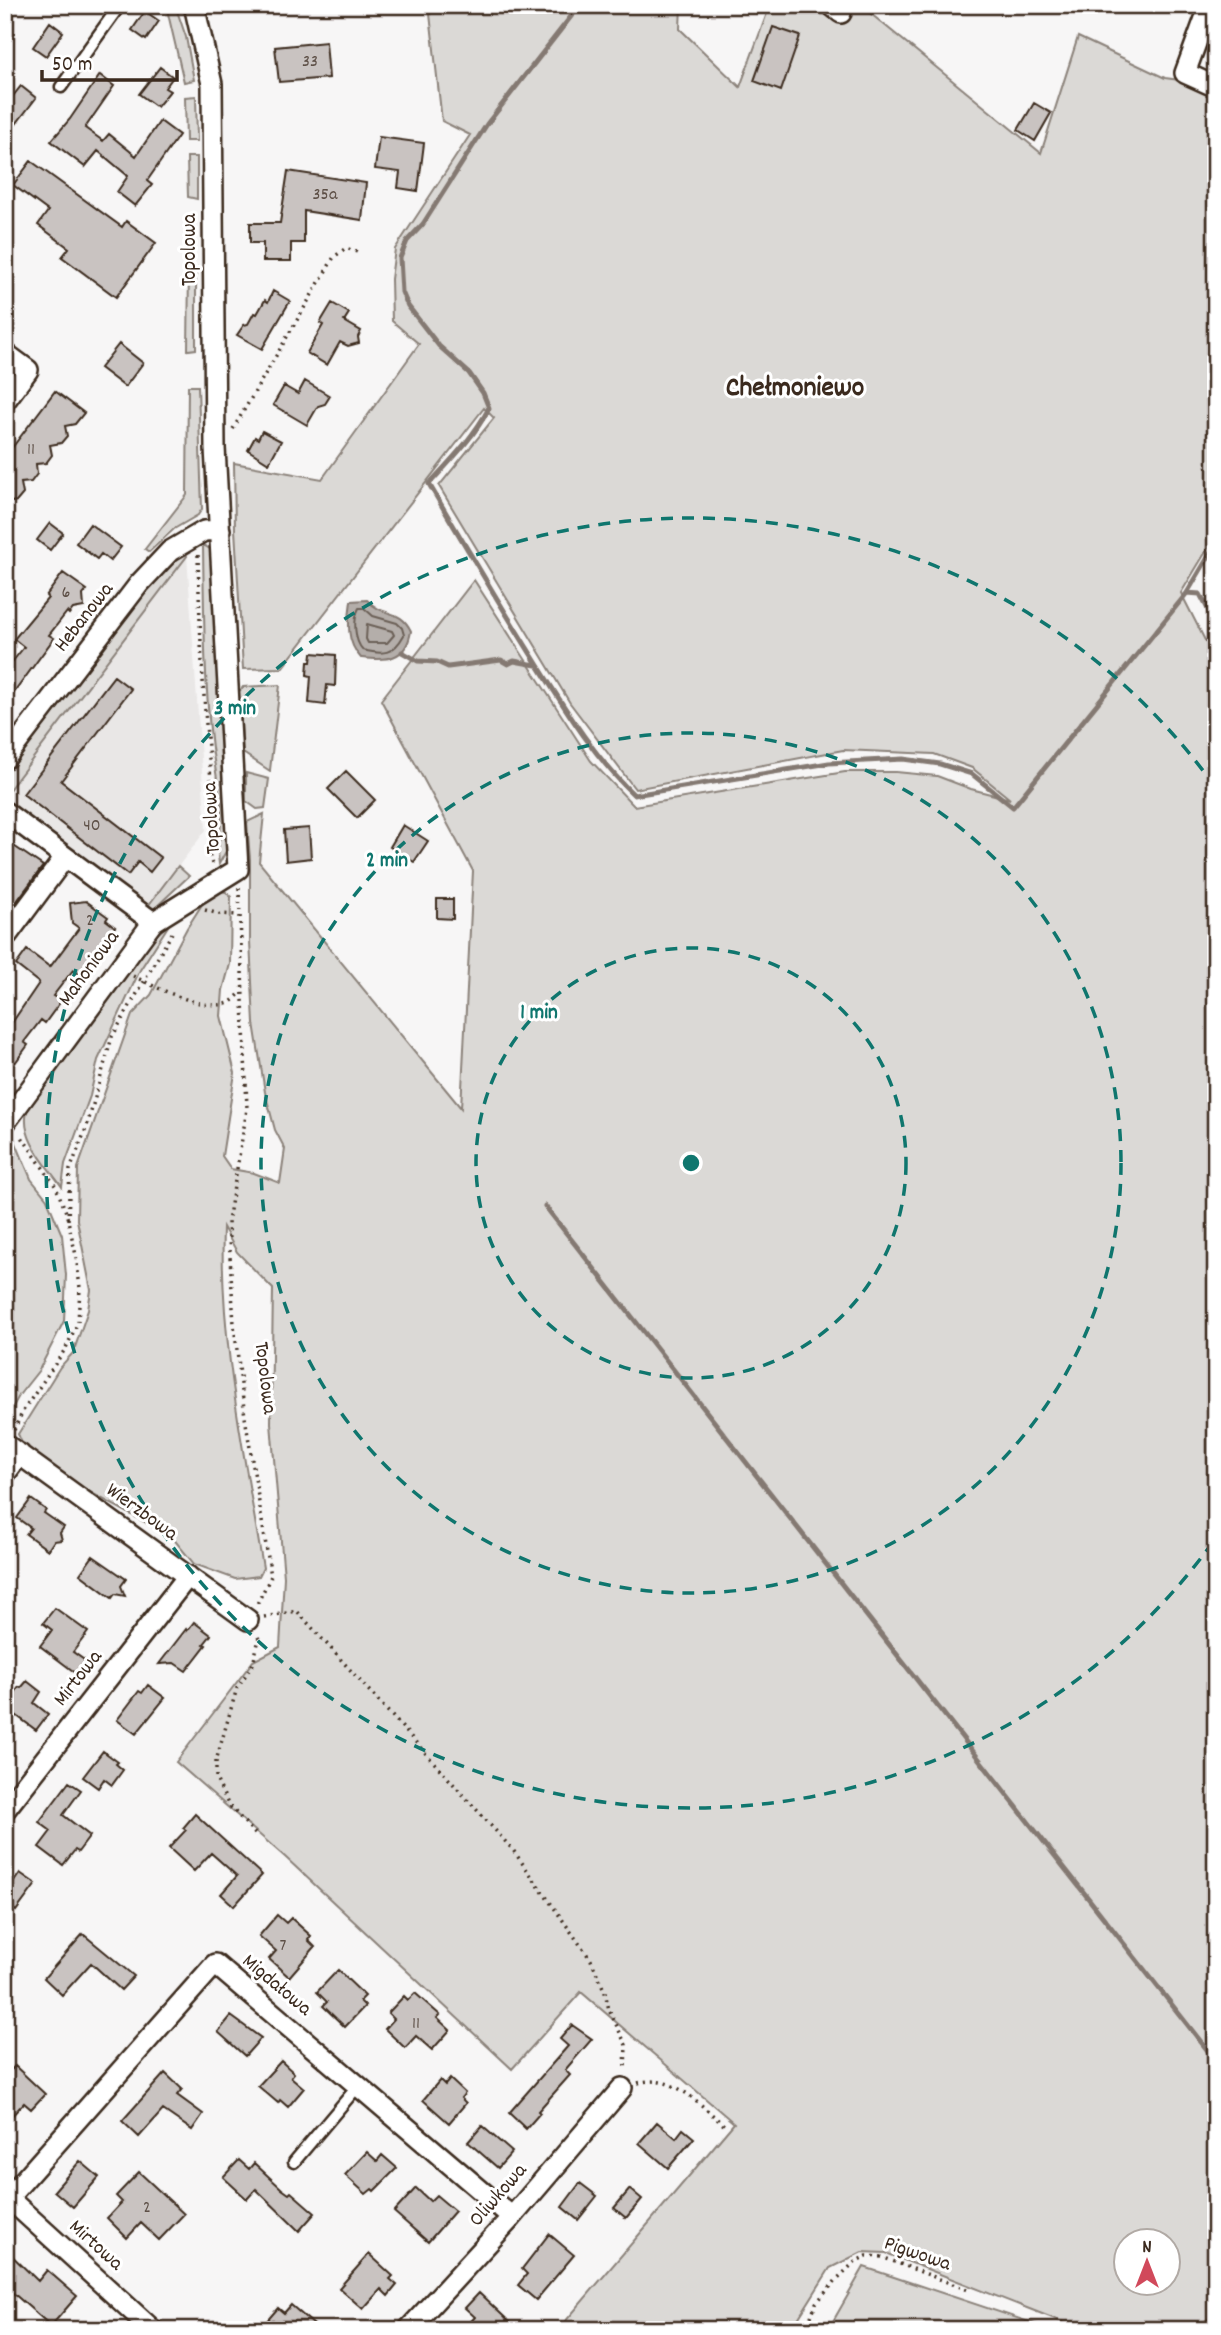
<svg xmlns="http://www.w3.org/2000/svg" width="1221" height="2335" font-family="Dekko,sans-serif">
<style>
.built{fill:#e9e7e6}
.green{fill:#dbd9d6;stroke:#8b827a;stroke-width:2;fill-rule:evenodd}
.water{fill:#b4aeaa;stroke:#847972;stroke-width:2}
.lines{fill:none;stroke-linecap:round;stroke-linejoin:round}
.shore{stroke:#6b5f56;stroke-width:2}
.stream{stroke:#847972;stroke-width:5}
.building{fill:#c9c3c1;stroke:#3b2a1e;stroke-width:2}
.lane-casing{stroke:#3b2a1e;stroke-width:15}
.street-casing{stroke:#3b2a1e;stroke-width:24}
.path{stroke:#3b2a1e;stroke-width:3.5;stroke-dasharray:2 5;stroke-linecap:butt}
.lane{stroke:#fff;stroke-width:10}
.street{stroke:#fff;stroke-width:19}
.ring{fill:none;stroke:#0f766e;stroke-width:3.5;stroke-dasharray:12 9}
.labels{text-anchor:middle;dominant-baseline:central;stroke-width:6;stroke-linejoin:round;paint-order:stroke}
.number-label{font-size:18px;fill:#5e5047}
.street-label{font-size:21px;fill:#3b2a1e;stroke:#fff}
.district-label{font-size:28px;font-weight:bold;fill:#3b2a1e;stroke:#fff}
.centre{fill:#0f766e;stroke:#fff;stroke-width:3.5}
.ring-label{font-size:21px;text-anchor:middle;font-weight:bold;fill:#0f766e;stroke:#fff;stroke-width:6;stroke-linejoin:round;paint-order:stroke}
</style>
<rect width="100%" height="100%" fill="#f7f6f6"/>
<filter id="ink" filterUnits="userSpaceOnUse"><feTurbulence type="fractalNoise" baseFrequency=".0143" numOctaves="2"/><feDisplacementMap in="SourceGraphic" scale="14" xChannelSelector="R" yChannelSelector="G"/><feConvolveMatrix kernelMatrix="1 2 1 2 8 2 1 2 1" color-interpolation-filters="sRGB"/></filter>
<g filter="url(#ink)">
<path class="built" d="M187 556 206 830 148 906 5 798V795Z"/>
<path class="green" d="M166 5H175L186 37 194 80 184 82Z
M429 5H681L680 29 740 87 770 5H860L1041 153 1078 37 1165 78 1187 81 1216 95V535L1181 593 1216 662V2313L1193 2330H1083L886 2253 862 2252 830 2268 791 2330H558L734 2123 581 1992 512 2069 285 1857 176 1762 253 1661 280 1647 284 1577 271 1423 273 1289 237 1252 223 1227C219 1341 245 1456 263 1568L259 1576 235 1579 194 1564 172 1537 77 1485 23 1446 18 1434 60 1367 73 1353 88 1310 91 1290 77 1220 78 1168 132 1015 151 995 187 928 208 895 218 891 226 892 231 897 230 964 223 990 221 1016 235 1073 222 1156 231 1169 254 1173 280 1183 285 1149 275 1130 265 1092 254 1023 250 941V859L247 822 264 814 259 862 461 1108 473 871 381 700 474 580 591 761 634 806 845 772H896L937 776 971 789 1010 799 972 768 934 754 843 750 635 789 570 703 439 486 494 418 484 408 282 668 243 669 235 529 234 463 322 479 419 344 392 321 391 279 395 249 470 135 442 121ZM1126 2240H1168V2282H1126Z
M196 96 197 141H186L185 97Z
M187 157H197V199L188 197Z
M189 268H196V349L188 350Z
M188 386H198L202 509 198 515 174 529 149 552 145 549 187 495Z
M203 545 210 549 213 567 230 844 219 864C216 845 223 826 221 806 219 787 215 768 212 748 204 681 204 613 203 545Z
M185 551 187 556 5 795V773L142 592Z
M280 685 270 770V771L243 753 239 692 243 687Z
M246 773 269 779 265 808 257 809 246 801Z
M178 866 189 876 154 909 148 906Z
M170 923 140 970 98 1060 90 1096 65 1164 62 1187C47 1165 20 1139 27 1111L122 979 152 939Z
M13 1136 31 1179 47 1199 62 1235 66 1275 64 1321 39 1370 20 1394 5 1421V1150Z
M864 2267 1053 2330H828Z"/>
<path class="water" d="M367 600C384 618 400 608 411 631 406 662 385 660 361 658 346 642 348 622 351 601Z"/>
<g class="lines">
<path class="shore" d="M359 608H364L373 616 397 623 402 628 404 635C393 655 383 655 363 650 354 641 353 619 359 608Z
M367 624 392 631 394 635 387 643H368L366 639Z"/>
<path class="stream" d="M580 5 487 124 423 224 407 241 400 258 402 292 408 306 439 346 469 373 483 393 489 408C474 437 451 460 429 484 465 545 501 607 539 667 567 712 596 759 634 795L829 763 903 759 940 764 972 774 1013 807 1187 593 1216 544
M1187 593 1200 594 1216 624
M402 652 418 661 437 662 448 667 501 660 508 664 514 661 536 665
M545 1206 1216 2061"/>
</g>
<path class="building" d="M145 11 159 21 146 40 132 30Z
M50 22 63 32 46 56 33 47Z
M773 27 800 36 781 91 754 81Z
M326 42 329 78 279 82 275 47Z
M160 67 173 77 165 88 170 91 157 107 139 94Z
M100 75 114 86 85 128 103 141 109 134 136 156 160 121 179 135 147 181 152 185 135 206 117 192 128 176 98 151 85 167 51 141 70 119Z
M21 86 36 98 16 124 5 116V106Z
M1034 103 1051 113 1035 141 1018 130Z
M379 137 424 143 418 191 398 188 400 172 375 169Z
M31 161 122 227 126 221 156 243 116 297 62 257 69 248 38 225 48 211 13 185Z
M288 171 366 183 362 220 304 211V243H291V261H263V243H250V223H280Z
M273 291 290 301 262 349 237 335 244 325 248 324 254 313 257 314 265 300 268 302Z
M332 303 349 313 344 321 361 331 358 337 359 343 348 346 340 342 327 365 307 353 323 325 320 323Z
M119 344 143 363 125 387 100 368Z
M305 381 330 396 325 404 318 406 307 425 273 405 284 386 298 394Z
M55 391 84 413 75 424 65 426 67 436 61 443 50 445 52 455 46 463 36 464 37 474 31 482 21 483 23 494 17 501 5 503V457Z
M262 431 281 441 269 463 248 450 255 437 258 439Z
M50 523 63 533 50 550 37 540Z
M90 524 121 547 110 561 101 554 97 559 76 543Z
M63 573 87 590 83 595 84 607 73 609 69 614 67 612 49 635 54 638 5 705V671L24 647 14 639 48 598 46 596Z
M312 653 336 655 335 686 327 685 325 705 309 703 311 676 307 675 308 662H311Z
M114 676 131 689 61 781 161 858 150 872 138 862 128 875 23 794Z
M346 771 375 800 357 818 328 789Z
M403 825 428 841 414 862 390 847Z
M309 828 311 858 286 861 284 830Z
M5 840 43 866 5 917Z
M437 899H453V919L437 918Z
M86 901 108 917 106 920 115 927 89 961 90 962 81 975 73 970 53 996 61 1001 45 1023 41 1020 24 1042 28 1045 15 1063 5 1055V1033L39 983 16 965 27 950 50 967 79 928 72 923 70 903Z
M31 1499 46 1510 44 1513 64 1527 60 1533 62 1540 54 1541 48 1550 26 1534 31 1528 17 1518Z
M93 1556 126 1579 121 1586 125 1596 115 1594 112 1598 80 1574Z
M55 1608 88 1632 73 1652 87 1662 77 1674 40 1646 52 1630 43 1623Z
M194 1622 211 1635 204 1644 206 1645 186 1671 174 1663 159 1664 186 1629 187 1631Z
M27 1681 41 1692 34 1703 48 1714 36 1730 5 1707 19 1687 21 1688Z
M148 1685 165 1698 136 1734 117 1720 139 1691 142 1693Z
M103 1751 118 1762 116 1764 123 1770 112 1785 104 1779 98 1788 83 1777Z
M69 1782 81 1790 63 1815 90 1836 78 1852 75 1850 63 1865 39 1847 51 1831 39 1822Z
M195 1814 262 1875 234 1906 221 1894 237 1876 211 1853 194 1871 169 1848 186 1830 183 1828Z
M20 1873 36 1884 16 1911 5 1903V1877L13 1883Z
M277 1915 286 1923 291 1918 311 1936 308 1940 315 1947 289 1977 269 1959 276 1951 259 1936Z
M83 1934 134 1976 121 1990 91 1963 62 1995 44 1978Z
M338 1970 365 1996 360 2001 365 2006 345 2027 323 2006 327 2002 317 1992Z
M415 1993 440 2015 437 2018 450 2030 432 2050 416 2036 405 2048 385 2029 394 2019 388 2013 404 1996 408 2000Z
M231 2016 261 2038 245 2056 218 2032Z
M572 2025 592 2039 565 2070 570 2075 538 2111 540 2113 526 2129 509 2113 568 2046 560 2039Z
M281 2061 294 2073 291 2077 304 2088 288 2107 280 2100 278 2103 258 2086Z
M15 2066 45 2094 31 2109 24 2103 5 2123V2076Z
M165 2073 182 2089 177 2095 203 2114 192 2130 163 2110 139 2137 122 2121Z
M450 2079 465 2093 461 2098 466 2103 449 2123 423 2100 440 2080 445 2085Z
M657 2122 676 2138 683 2129 694 2138 668 2168 639 2143Z
M482 2126 512 2152 498 2168 468 2142Z
M367 2152 377 2161 382 2155 397 2168 374 2191 372 2189 366 2194 345 2175Z
M239 2160 249 2169 254 2163 282 2189 289 2194 291 2192 315 2213 299 2231 256 2189 247 2199 223 2177Z
M80 2161 99 2177 73 2207 54 2191Z
M139 2172 184 2214 159 2240 141 2223 127 2238 107 2218 122 2202 116 2196Z
M580 2183 597 2196 578 2220 562 2207Z
M416 2188 430 2201 436 2195 455 2211 428 2242 394 2212Z
M630 2189 642 2199 626 2218 614 2208Z
M549 2234 574 2255 536 2300 518 2285 527 2274 522 2269Z
M5 2249 38 2281 47 2270 77 2296 51 2326 5 2286Z
M369 2254 393 2276 390 2279 397 2285 388 2296 381 2289 363 2309 339 2288Z
M479 2293 518 2330H463L475 2317 465 2308Z
M291 2305 320 2330H259L278 2308 284 2313Z"/>
<g class="lines">
<defs>
<path id="lane" d="M61 87 120 5
M294 2162 358 2086"/>
<path id="street" d="M831 5 841 13
M1210 5 1185 73 1216 87
M5 353 28 370 5 401
M5 759 139 584 170 551 204 531 220 530
M5 812 153 922
M5 938 65 857
M5 1123 153 922 238 869 215 448 212 84 194 5
M5 1444 248 1620
M5 1474 20 1454
M5 1810 188 1576
M5 2195 153 2330
M8 2198 215 1964 512 2217
M408 2330 512 2217 622 2088"/>
</defs>
<use href="#lane" class="lane-casing"/>
<use href="#street" class="street-casing"/>
<path class="path" d="M233 429 334 257 346 248 357 252
M198 555C200 639 204 722 214 805
M212 864 210 857 217 830
M239 888 247 1109 228 1222 234 1325 245 1417 271 1576 257 1604
M205 910 219 914 239 915
M133 976C156 987 203 1012 229 1003 233 1001 238 995 242 992
M68 1220 70 1170 87 1126 112 1037 172 933
M14 1430 23 1411 66 1348 78 1322 80 1288 76 1255 66 1212 56 1187 20 1134
M264 1617 297 1611 513 1850 591 1960 605 1992 609 2010 626 2045 625 2070
M255 1834 228 1804 216 1779V1761L237 1688 253 1664 259 1639 257 1634
M638 2083C674 2073 700 2105 725 2126
M806 2330 816 2303 838 2278 856 2261 867 2256 882 2257 971 2291"/>
<use href="#lane" class="lane"/>
<use href="#street" class="street"/>
</g>
</g>
<g class="ring">
<circle cx="691" cy="1163" r="215"/>
<circle cx="691" cy="1163" r="430"/>
<path d="M1213 1542A645 645 0 1 1 1213 784"/>
</g>
<g class="labels">
<g class="number-label">
<text x="310" y="62">33</text>
<text x="325" y="195">35a</text>
<text x="31" y="450">11</text>
<text x="66" y="593">6</text>
<text x="92" y="826">40</text>
<text x="90" y="921">2</text>
<text x="283" y="1946">7</text>
<text x="416" y="2024">11</text>
<text x="147" y="2208">2</text>
</g>
<g class="street-label">
<text transform="translate(191 250) rotate(-90)">Topolowa</text>
<text transform="translate(85 618) rotate(-52)">Hebanowa</text>
<text transform="translate(213 818) rotate(-93)">Topolowa</text>
<text transform="translate(90 969) rotate(-54)">Mahoniowa</text>
<text transform="translate(264 1378) rotate(83)">Topolowa</text>
<text transform="translate(141 1513) rotate(36)">Wierzbowa</text>
<text transform="translate(79 1679) rotate(-52)">Mirtowa</text>
<text transform="translate(276 1986) rotate(40)">Migdałowa</text>
<text transform="translate(499 2196) rotate(-49)">Oliwkowa</text>
<text transform="translate(95 2246) rotate(42)">Mirtowa</text>
<text transform="translate(917 2255) rotate(19)">Pigwowa</text>
</g>
<g class="district-label">
<text x="795" y="390">Chełmoniewo</text>
</g>
</g>
<circle cx="691" cy="1163" r="10" class="centre"/>
<g class="ring-label">
<text x="235" y="714">3 min</text>
<text x="387" y="866">2 min</text>
<text x="539" y="1018">1 min</text>
</g>
<rect width="1221" height="2335" fill="none" stroke="#fff" stroke-width="28"/>
<rect x="14" y="14" width="1193" height="2307" fill="none" stroke="#3b2a1e" stroke-width="2.5" filter="url(#ink)"/>
<g transform="translate(1147 2262)"><circle r="33" fill="#ffffff" stroke="#b1aaa5" stroke-width="2"/>
<path d="M0-5L12 26L0 18L-12 26Z" fill="#d1495b"/>
<text y="-10" font-size="19" font-weight="bold" text-anchor="middle" fill="#3b2a1e">N</text>
</g>
<path d="M42 70v10h135v-10" fill="none" stroke="#3b2a1e" stroke-width="3.5"/>
<text x="52" y="70" font-size="21" fill="#3b2a1e" stroke="#ffffff" stroke-width="5" paint-order="stroke">50 m</text>
</svg>
